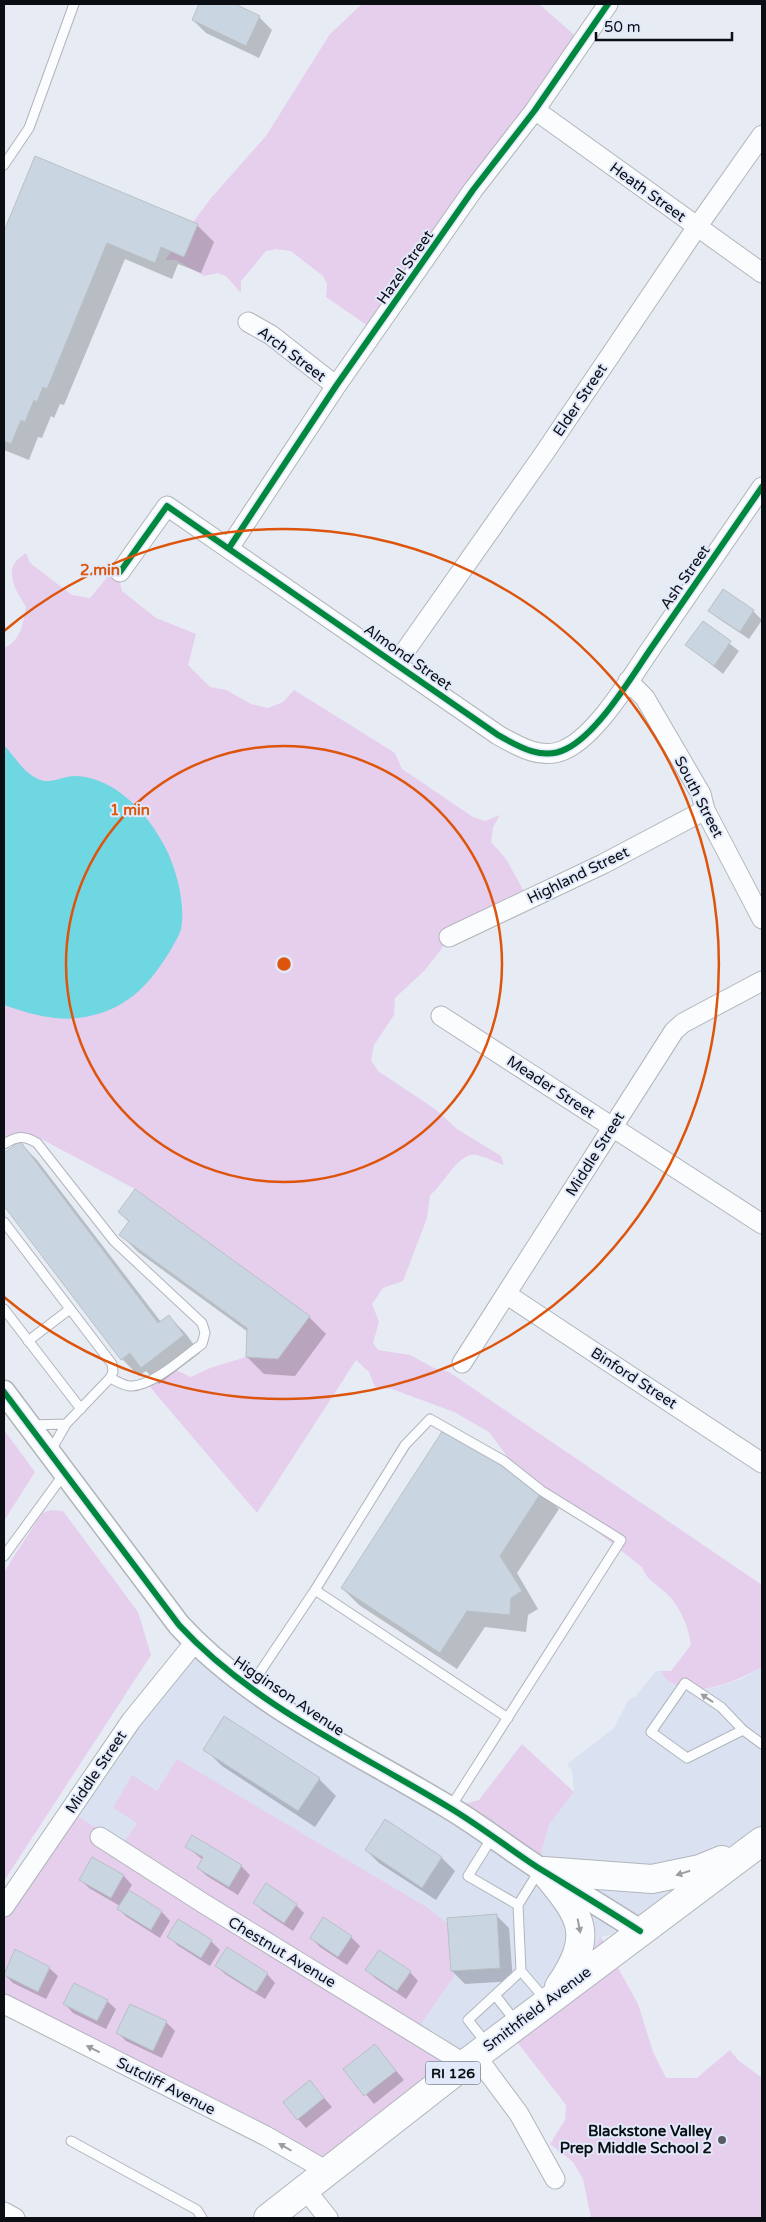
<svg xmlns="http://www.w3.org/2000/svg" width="766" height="2222" font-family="'Varela Round',sans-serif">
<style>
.built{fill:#dae2f2}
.green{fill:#e6ceed}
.water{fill:#6ed7e2}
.shadow{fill:#0003}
.building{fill:#c9d5e0;stroke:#bac0c5}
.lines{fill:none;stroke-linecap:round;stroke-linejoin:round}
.service-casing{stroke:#b1b5bb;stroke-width:11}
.minor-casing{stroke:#b1b5bb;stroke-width:21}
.tertiary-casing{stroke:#b1b5bb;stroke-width:25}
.primary-casing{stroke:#b1b5bb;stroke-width:30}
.service{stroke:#fbfcfd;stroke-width:9}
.minor{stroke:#fbfcfd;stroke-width:19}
.tertiary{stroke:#fbfcfd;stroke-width:22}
.primary{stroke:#fbfcfd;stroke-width:28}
.cycleway-casing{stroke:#e1e9fa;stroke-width:9}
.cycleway{stroke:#00873e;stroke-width:6}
.oneway{fill:#9b9d9f}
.ring{fill:none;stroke:#dd550c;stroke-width:2.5}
.poi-dot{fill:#585b62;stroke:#e1e9fa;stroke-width:2}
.labels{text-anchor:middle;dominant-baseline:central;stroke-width:4;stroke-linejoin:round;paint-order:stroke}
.shield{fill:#e1e9fa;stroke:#4b5058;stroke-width:1}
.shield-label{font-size:14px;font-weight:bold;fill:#0b0e13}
.street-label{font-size:15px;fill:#0b0e13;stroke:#e1e9fa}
.poi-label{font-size:15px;font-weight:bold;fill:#0b0e13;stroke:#e1e9fa;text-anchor:end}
.centre{fill:#dd550c;stroke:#e1e9fa;stroke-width:2.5}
.ring-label{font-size:15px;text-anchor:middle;font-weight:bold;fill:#dd550c;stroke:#e1e9fa;stroke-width:4;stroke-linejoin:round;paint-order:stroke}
</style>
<rect width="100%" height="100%" fill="#e7ebf4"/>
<path class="built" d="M195 1642 539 1861 549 1825 574 1792 572 1771 567 1764 614 1728 629 1699 635 1697 656 1671H660L671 1683 686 1689 714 1688 741 1679 762 1667V1841L619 1933 601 1937 586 1960 473 2057 421 2024 455 1975 169 1774 124 1842 117 1841 71 1812Z"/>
<path class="green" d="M362 4H539L580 40 377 332 326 297 327 284 323 276 291 251 276 249 266 251 241 281V293L226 276 218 273 204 276 176 260H165L211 198 266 136 330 34Z
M26 553 30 563 72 595 90 598 109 575 118 574 122 591 156 618 196 634 188 665 210 687 226 690 251 704 268 708 283 702 294 690 395 753 402 769 473 817 485 821 500 815 493 827 491 842 506 859 527 897 452 935 425 970 395 998 394 1015 374 1045 371 1060 378 1071 435 1109 457 1129 501 1156 504 1165C495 1162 486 1157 477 1155 458 1151 444 1185 430 1195L427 1218 403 1281 383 1288 372 1304 379 1322 373 1343 378 1350 410 1355 434 1368 449 1372 762 1585V1667C736 1681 699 1699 670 1682 666 1680 663 1674 660 1671H671L691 1645C689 1628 682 1612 671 1598 662 1587 647 1582 642 1567L515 1467 489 1432 454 1412 392 1389 375 1387 369 1372 356 1360 257 1513 150 1387 176 1370 191 1377 210 1368 246 1357 278 1359 309 1316 135 1189 34 1135 14 1137 4 1144V648C21 641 23 623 26 607 19 595 7 579 14 564 16 560 22 556 26 553Z
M4 1430 35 1472 4 1521Z
M51 1510 63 1511 138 1612 151 1655 4 1881V1572L42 1513Z
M522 1744 574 1792 549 1825 539 1861 450 1808 479 1800Z
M177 1759 428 1908 448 1924 451 1971 455 1975 421 2024 472 2059 327 2171 4 2004V1907L71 1812 117 1841 124 1842 137 1823 113 1808 132 1775 157 1791Z
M601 1937 638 2004 653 2052 666 2078H697L730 2050 738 2060 762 2078V2218H591L583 2179 573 2162 550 2144 565 2120 566 2105 510 2033 586 1960Z"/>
<path class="water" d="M4 745C14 756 24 773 38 779 50 785 63 776 75 776 115 777 147 813 164 845 176 867 186 904 181 929 179 936 176 940 173 946 150 985 126 1012 78 1018 54 1021 26 1013 4 1005Z"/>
<path class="shadow" d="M201 4H232L259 17 272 30 259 58 206 33 193 20Z
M36 158 197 225 214 242 201 273 178 264 172 279 125 259 64 405 60 404 54 418 51 416 42 438 38 437 29 460 4 450V234Z
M710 611H753L762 620 749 639 719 619Z
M703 623 739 651 723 674 687 645Z
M20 1143 37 1160 161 1322 169 1316 186 1334 200 1353 159 1384 146 1371 139 1376 122 1359 4 1204V1155Z
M119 1212 309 1317 326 1334 295 1376 264 1374 247 1357 248 1332 138 1252 121 1235 130 1223Z
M542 1492 559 1509 517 1573 538 1609 528 1615 526 1632 485 1627 457 1669 359 1605 342 1588Z
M205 1749 319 1779 336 1796 315 1827 222 1766Z
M385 1821 442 1858 455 1871 436 1900 379 1863 366 1850Z
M186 1846 241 1866 250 1875 238 1895 207 1876 198 1868 203 1860Z
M92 1859 124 1876 132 1885 128 1891 162 1912 170 1921 160 1938 127 1917 118 1909 120 1906 89 1888 81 1880Z
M255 1903 296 1905 304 1913 293 1931 263 1911Z
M496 1915 509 1928 513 1981 465 1984 452 1971Z
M178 1921 211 1941 220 1950 210 1966 177 1945 169 1936Z
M351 1937 360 1946 347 1965 320 1947 311 1938Z
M15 1951 49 1968 58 1976 46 1999 13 1983 4 1974Z
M217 1966 267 1974 275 1983 265 1999 225 1974Z
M367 1970 410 1972 418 1981 406 1999 375 1978Z
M107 2001 116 2009 106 2029 73 2013 65 2004Z
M166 2022 175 2031 162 2058 126 2041 118 2033Z
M375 2046 404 2080 374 2104 345 2069Z
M310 2082 332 2107 306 2128 298 2119Z"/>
<path class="building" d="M199 4H235L260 16 246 46 192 20Z
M35 156 198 224 184 257 161 247 155 263 107 243 47 389 43 387 37 402 34 400 25 422 21 420 11 444 4 441V231Z
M723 589 754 610 740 632 708 611Z
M703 621 731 641 714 666 685 645Z
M20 1141 158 1323 169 1315 184 1335 141 1368 130 1353 121 1360 4 1206V1153Z
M135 1189 310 1316 278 1359 246 1357 247 1328 119 1235 129 1221 118 1212Z
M445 1427 542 1491 500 1556 522 1591 511 1598 510 1615 467 1611 440 1653 341 1588Z
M224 1716 320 1778 298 1811 203 1750Z
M385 1819 442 1857 422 1888 365 1850Z
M192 1835 242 1865 229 1887 197 1868 203 1857 185 1847Z
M92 1857 124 1875 111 1898 79 1880Z
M266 1883 297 1904 284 1923 253 1903Z
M129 1890 162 1911 151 1930 117 1909Z
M497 1914 500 1968 451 1971 447 1918Z
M323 1917 352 1936 338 1957 310 1938Z
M178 1919 212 1940 201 1958 167 1937Z
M227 1947 268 1973 256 1992 215 1966Z
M15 1949 50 1967 38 1992 4 1975Z
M379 1950 411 1971 397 1991 365 1970Z
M74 1983 108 2000 97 2021 63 2004Z
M130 2004 167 2021 153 2051 116 2033Z
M375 2044 396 2071 364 2096 343 2069Z
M310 2080 324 2098 297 2120 283 2102Z"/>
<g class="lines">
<defs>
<path id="service" d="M4 165 29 128 74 4
M4 1144C17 1136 24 1135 37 1143L114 1241 202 1323 205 1333 202 1344C185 1356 154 1385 132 1386 125 1387 117 1381 110 1378
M4 1222 112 1364 113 1372 110 1378 66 1424 50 1452
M4 1309 81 1409
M28 1341 70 1309
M31 1425 66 1424
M4 1556 64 1474
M315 1590 508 1718
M250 1687 315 1590 405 1445 430 1419 504 1461 542 1491 621 1540 450 1808
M743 1730 687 1758 651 1732 685 1683 721 1707 743 1730 762 1744
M518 1905 539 1871
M521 1971 545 1999
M495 1995 516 2022
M487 2044 468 2020 521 1971 518 1905 468 1876 493 1836
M71 2141 197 2210 202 2218"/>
<path id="minor" d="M535 110 762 273
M248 322 271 335 336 386
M229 548 336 386 473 190 535 110 608 4
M120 572 167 506 498 735C519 747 543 761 566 749 599 733 633 674 654 644 690 592 726 540 762 487
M396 664 543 455 697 227 762 135
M628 681 645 698 701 794 705 810 762 919
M449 937 603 864 705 810
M441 1016 762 1224
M506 1294 762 1463
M462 1363 674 1031 683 1023 762 981
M100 1837 206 1905 465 2064
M4 1907 131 1721 195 1642
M4 2004 266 2136 327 2171
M476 2056 519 2114 555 2179
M305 2189 328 2218
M4 2212 15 2218"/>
<path id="tertiary" d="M4 1392 179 1625C254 1706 356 1751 450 1808 480 1826 508 1848 537 1867 571 1888 606 1909 640 1931"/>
<path id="primary" d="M544 1871 652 1879 700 1869 722 1860
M544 1871C581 1916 596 1933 559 1987
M268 2218 465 2064 762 1841"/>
</defs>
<use href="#service" class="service-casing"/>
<use href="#minor" class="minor-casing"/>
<use href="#tertiary" class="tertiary-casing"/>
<use href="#primary" class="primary-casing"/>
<use href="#service" class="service"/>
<use href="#minor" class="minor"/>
<use href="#tertiary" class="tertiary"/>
<use href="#primary" class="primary"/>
<defs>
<path id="cycleway" d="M229 548 336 386 473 190 535 110 608 4
M120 572 167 506 498 735C519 747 543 761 566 749 599 733 633 674 654 644 690 592 726 540 762 487
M4 1392 179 1625C254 1706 356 1751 450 1808 480 1826 508 1848 537 1867 571 1888 606 1909 640 1931"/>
</defs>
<use href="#cycleway" class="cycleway-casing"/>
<use href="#cycleway" class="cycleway"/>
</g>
<defs><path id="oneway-solid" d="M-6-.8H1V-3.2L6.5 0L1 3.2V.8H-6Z" transform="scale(1.25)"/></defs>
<g class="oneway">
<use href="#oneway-solid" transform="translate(707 1698) rotate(-146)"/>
<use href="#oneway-solid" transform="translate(683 1873) rotate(163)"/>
<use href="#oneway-solid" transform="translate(579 1926) rotate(79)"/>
<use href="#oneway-solid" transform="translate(93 2049) rotate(-153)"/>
<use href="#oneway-solid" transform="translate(285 2147) rotate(-150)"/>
</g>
<g class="ring">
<circle cx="284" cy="964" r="218"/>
<path d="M4 631A435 435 0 1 1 4 1297"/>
</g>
<circle class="poi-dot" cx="722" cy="2140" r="5"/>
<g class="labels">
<rect class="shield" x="425.5" y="2061.5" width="55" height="23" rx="4"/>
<g class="shield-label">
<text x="453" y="2073">RI 126</text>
</g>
<g class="street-label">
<text transform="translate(648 192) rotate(36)">Heath Street</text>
<text transform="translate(405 267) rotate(-55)">Hazel Street</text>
<text transform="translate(292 354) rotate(37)">Arch Street</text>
<text transform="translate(580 400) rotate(-56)">Elder Street</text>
<text transform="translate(685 577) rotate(-55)">Ash Street</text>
<text transform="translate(408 657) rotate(35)">Almond Street</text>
<text transform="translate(699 797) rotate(63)">South Street</text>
<text transform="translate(578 875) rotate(-26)">Highland Street</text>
<text transform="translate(551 1087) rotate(33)">Meader Street</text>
<text transform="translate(595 1154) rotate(-58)">Middle Street</text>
<text transform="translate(634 1378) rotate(33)">Binford Street</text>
<text transform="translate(289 1696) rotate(34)">Higginson Avenue</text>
<text transform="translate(96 1772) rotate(-56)">Middle Street</text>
<text transform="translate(282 1952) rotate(31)">Chestnut Avenue</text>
<text transform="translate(537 2009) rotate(-37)">Smithfield Avenue</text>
<text transform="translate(166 2086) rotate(27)">Sutcliff Avenue</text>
</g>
<g class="poi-label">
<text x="712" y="2131">Blackstone Valley<tspan x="712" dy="17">Prep Middle School 2</tspan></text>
</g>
</g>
<circle cx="284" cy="964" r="8" class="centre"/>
<g class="ring-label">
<text x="100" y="575">2 min</text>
<text x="130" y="815">1 min</text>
</g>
<rect width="766" height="2222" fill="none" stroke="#0b0e13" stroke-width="10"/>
<path d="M596 32v8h136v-8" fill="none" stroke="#0b0e13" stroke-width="2.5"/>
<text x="604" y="32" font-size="15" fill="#0b0e13" stroke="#e1e9fa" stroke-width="4" paint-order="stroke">50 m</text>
</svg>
